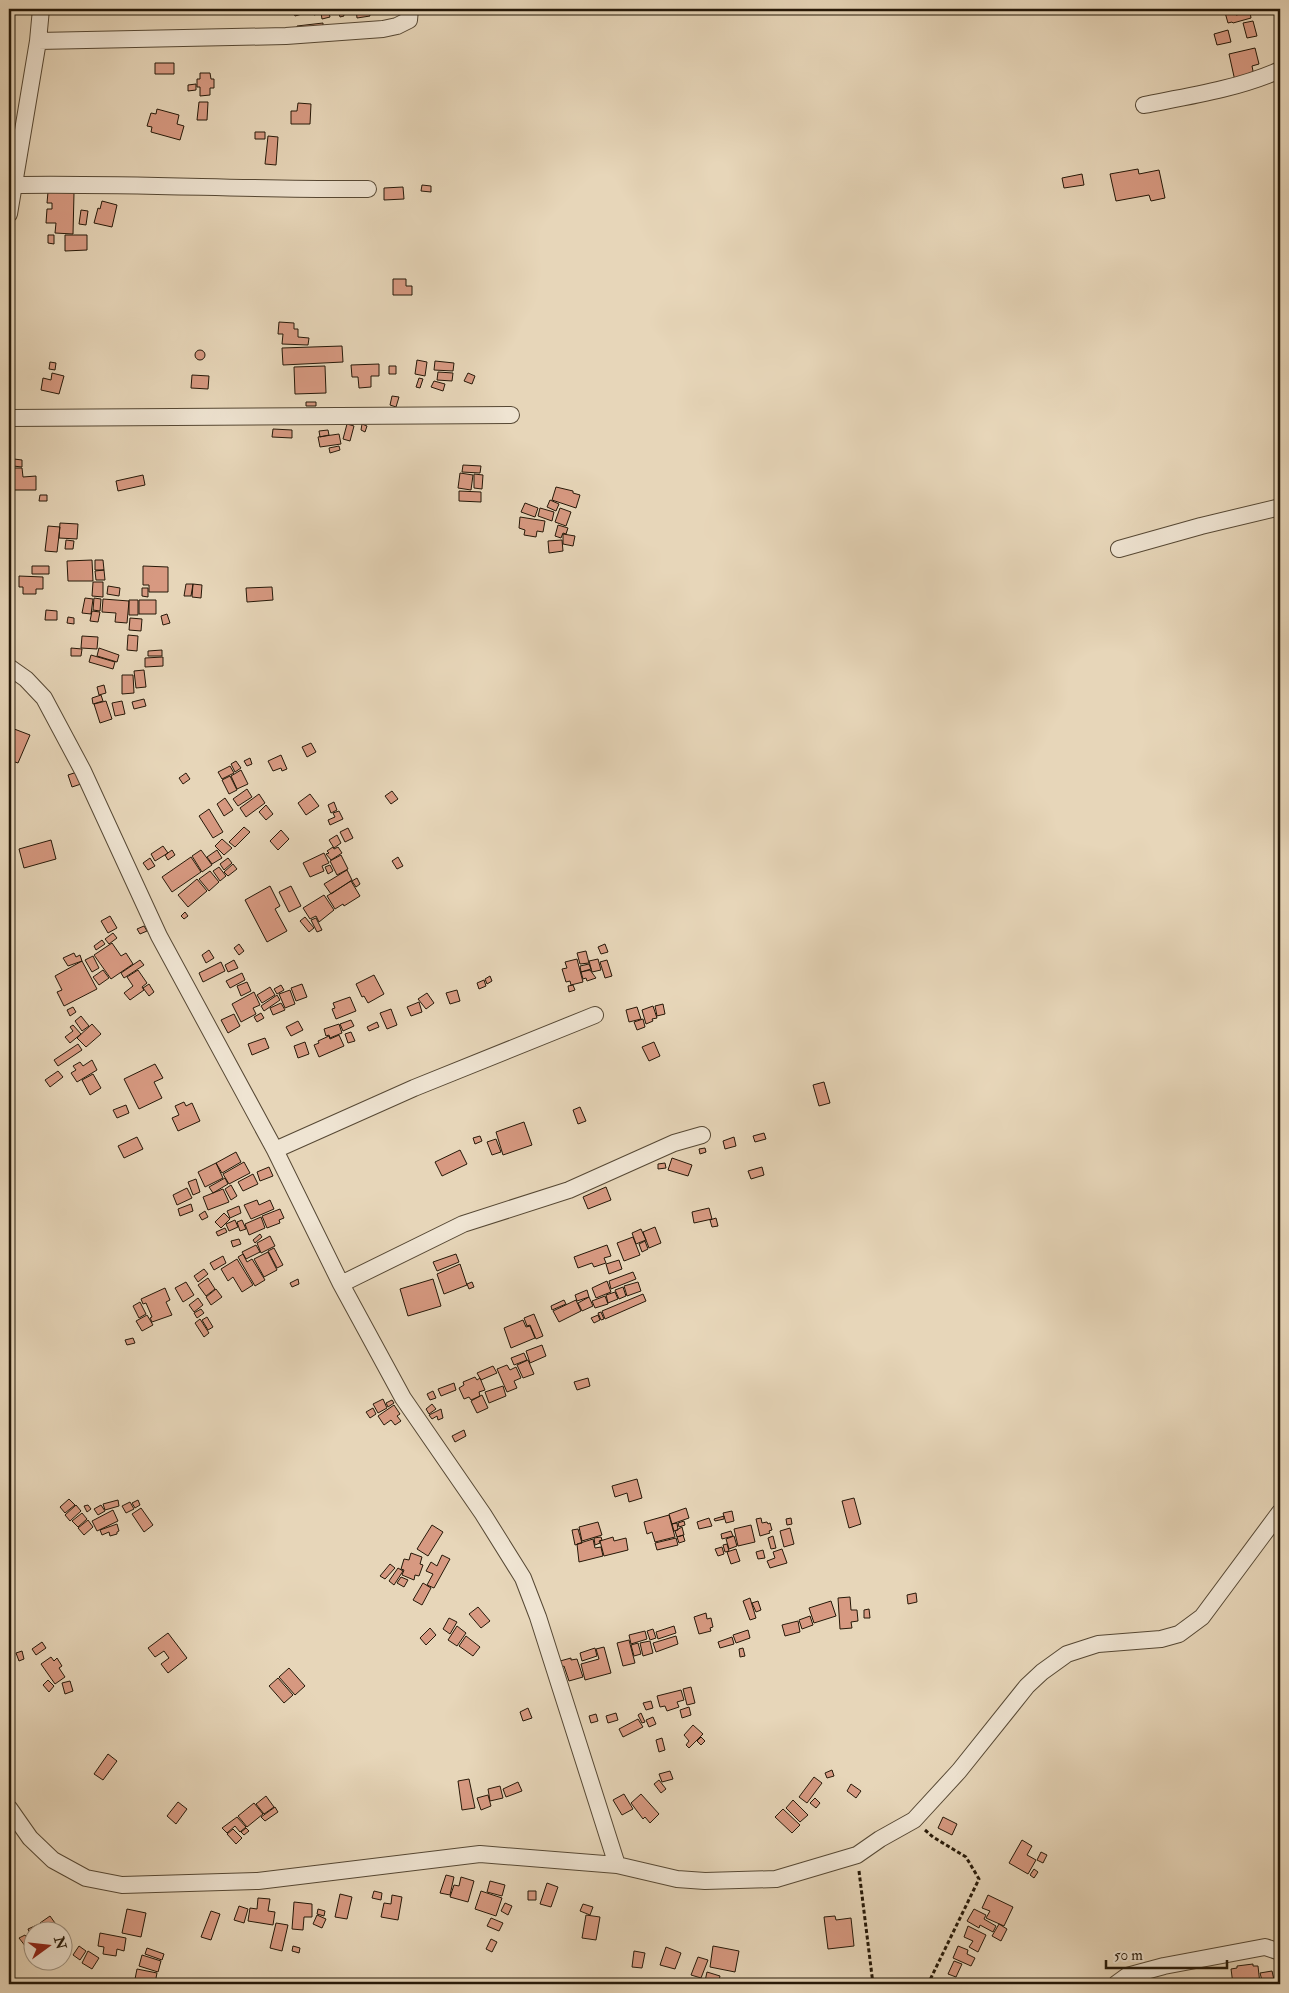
<svg xmlns="http://www.w3.org/2000/svg" width="1289" height="1993" font-family="'IM FELL Double Pica',serif">
<style>
.building{fill:#d79981;stroke:#251808}
.lines{fill:none;stroke-linecap:round;stroke-linejoin:round}
.minor-casing{stroke:#564834;stroke-width:18}
.path{stroke:#251808;stroke-width:3;stroke-dasharray:4 2.5;stroke-linecap:butt}
.minor{stroke:#efe4d2;stroke-width:16}
</style>
<rect width="100%" height="100%" fill="#e7d6b9"/>
<filter id="stains"><feTurbulence type="fractalNoise" baseFrequency=".004" numOctaves="4"/><feColorMatrix values="0 0 0 0 .2 0 0 0 0 .09 0 0 0 0 .02 0 0 0 .5 -.17"/></filter>
<radialGradient id="worn" r=".72"><stop offset=".6" stop-color="#630" stop-opacity="0"/><stop offset="1" stop-color="#630" stop-opacity=".3"/></radialGradient>
<path class="building" d="M292 9H300L302 14 295 16Z
M304 9H328L330 17 322 19 321 13 314 15 313 11 305 13Z
M342 9 344 16 340 17 338 10Z
M356 9H368L370 16 357 18Z
M1224 9H1234L1236 15 1250 12 1251 18 1233 23 1232 22 1228 23Z
M1253 21 1257 36 1247 38 1243 23Z
M323 23V31L298 32 297 26Z
M1228 30 1231 42 1217 45 1214 34Z
M1255 48 1259 64 1252 66 1254 76 1235 81 1229 54Z
M155 63H174V74H155Z
M200 73H210L211 79H214V88H210V95L200 96V87H197V79H200Z
M196 84V90L188 91V85Z
M199 102H208L207 120H197Z
M298 103 311 104 310 124H291V111H297Z
M157 109 179 115 177 124 184 126 180 140 151 132 152 127 147 126 151 113 156 114Z
M255 132H265V139H255Z
M268 136 278 137 276 165 265 164Z
M1138 169 1139 174 1159 170 1165 198 1151 201 1149 195 1116 201 1110 174Z
M1082 174 1084 185 1064 188 1062 178Z
M422 185 431 186V192L421 191Z
M403 187 404 199 384 200V188Z
M48 192 74 193 73 234 55 233 56 223H46L47 209H52V203H47Z
M102 201 117 205 112 227 94 223 98 208 100 209Z
M81 210 88 211 86 225 79 224Z
M48 235H54V244L48 243Z
M65 235H87V250L65 251Z
M393 279H406V286H412V295H393Z
M279 322 294 323V329H298V337L309 338 308 345 282 344 283 334H278Z
M342 346 343 362 283 365 282 348Z
M195 355a5 5 0 1 1 10 0a5 5 0 1 1-10 0Z
M417 360 427 362 425 376 415 374Z
M435 361 454 363 453 371 434 370Z
M50 362 56 363 55 370 49 369Z
M379 364V376H371V387L359 388 358 377H352L351 365Z
M325 366 326 393 295 394 294 367Z
M389 366H396V374H389Z
M438 372 453 373 452 381 437 380Z
M52 373 64 376 59 394 41 390 43 378 51 380Z
M468 373 475 376 472 384 464 381Z
M192 375 209 376 208 389 191 388Z
M419 378 423 379 420 388 416 387Z
M434 381 445 384 443 391 431 387Z
M392 396 399 397 396 407 390 405Z
M306 402H316V406H306Z
M347 424 354 426 350 441 343 439Z
M362 424 367 426 365 432 361 430Z
M273 429 292 430V438L272 437Z
M328 430 329 435 320 437 319 431Z
M339 434 341 444 320 447 318 437Z
M339 446 340 450 330 453 329 448Z
M14 459 22 460V467L13 466Z
M463 465 481 466 480 473 462 472Z
M9 468H22L23 477 36 476V490H11Z
M460 473 473 475 471 490 458 488Z
M474 474 483 475 482 489 474 488Z
M143 475 145 485 118 491 116 481Z
M556 487 573 491V493L580 495 576 508 552 500Z
M459 491 481 492V502L459 501Z
M40 495H47V501H39Z
M550 500 559 504 556 511 547 507Z
M525 503 538 508 535 517 521 512Z
M540 508 554 512 552 521 538 516Z
M560 508 571 512 566 526 555 522Z
M520 517 545 521 543 532 537 531 536 537 524 535 525 530 519 528Z
M60 523 78 524 77 539 59 538Z
M558 525 568 528 566 534 563 533 561 538 555 536Z
M48 526 60 527 57 552 45 551Z
M563 534 575 536 573 546 563 544Z
M66 540 74 541 73 549H65Z
M562 540 563 551 549 553 548 541Z
M92 560 93 581H68L67 561Z
M95 560H103L104 570H95Z
M32 566H49V574H32Z
M143 566 168 567V592H149V585H143Z
M104 570 105 580H96L95 571Z
M19 576 43 577V589H36V594H23V587H19Z
M93 582H103V597L92 596Z
M186 584H193L191 596H184Z
M193 584 202 585 201 598 192 597Z
M108 586 120 588 119 596 107 594Z
M272 587 273 600 247 602 246 588Z
M142 588H148V597L142 596Z
M85 598 93 599 91 614 82 613Z
M94 598 101 599 100 611 93 610Z
M103 599 129 601 127 623 115 622 116 613 102 612Z
M129 600H138V615H129Z
M139 600H156V614H139Z
M46 610 57 611V620H45Z
M92 611 100 612 98 622 90 621Z
M167 614 170 623 163 625 161 616Z
M68 617 74 618V624L67 623Z
M130 618 142 619 141 631 129 630Z
M128 635 138 636 137 651 127 650Z
M82 636 98 637 97 649 81 648Z
M71 648 82 649 81 656H71Z
M99 648 119 655 117 662 97 656Z
M162 650V656H148V651Z
M91 655 115 662 113 669 89 662Z
M163 657V666L145 667V658Z
M144 670 146 687 136 688 134 671Z
M122 675H133L134 693 122 694Z
M104 685 106 693 99 695 97 687Z
M101 695 103 701 93 704 92 698Z
M144 699 146 706 134 709 132 702Z
M106 701 112 719 100 723 94 704Z
M122 701 125 714 115 716 112 703Z
M9 727 30 735 18 763 9 760Z
M311 743 316 752 307 757 302 747Z
M281 755 287 769 282 771 281 768 273 771 268 761Z
M250 758 252 764 247 766 244 761Z
M236 761 241 768 235 772 231 764Z
M230 766 234 773 222 779 218 772Z
M241 770 248 784 237 789 231 776Z
M80 771 84 783 72 787 68 775Z
M186 773 190 779 183 784 179 778Z
M230 776 237 790 229 794 222 780Z
M247 789 252 797 238 806 233 799Z
M392 791 398 799 391 804 385 796Z
M259 794 265 803 246 817 240 808Z
M310 794 319 806 306 815 298 803Z
M225 798 233 810 224 816 217 804Z
M334 802 337 810 331 813 328 805Z
M266 805 273 814 266 820 259 812Z
M209 809 223 832 213 838 199 816Z
M339 811 343 819 330 825 328 820 335 817 333 813Z
M244 827 250 832 235 847 229 842Z
M348 828 353 838 345 842 340 832Z
M281 830 289 839 278 850 270 841Z
M337 835 341 843 334 848 329 840Z
M222 839 232 848 224 855 215 846Z
M51 840 56 859 24 868 19 849Z
M163 846 168 853 155 861 151 854Z
M333 847 334 849 338 847 342 853 331 860 326 854 329 853 327 851Z
M172 850 175 855 168 860 165 855Z
M201 850 212 865 202 872 192 856Z
M217 850 222 858 212 864 207 857Z
M324 853 329 863 322 866 324 871 310 877 303 863Z
M341 855 348 869 337 875 330 861Z
M191 857 201 872 172 892 162 877Z
M398 857 403 866 397 869 392 861Z
M150 858 155 866 148 870 143 863Z
M228 858 232 863 224 870 220 864Z
M233 864 237 869 228 876 224 872Z
M330 865 333 871 328 874 325 867Z
M219 867 226 876 220 881 213 871Z
M347 870 352 880 331 894 324 884Z
M210 871 219 882 209 891 199 879Z
M357 878 360 884 356 887 352 881Z
M197 879 207 891 188 907 178 895Z
M351 881 360 896 344 906 343 904 335 909 327 896Z
M270 886 280 906 275 909 287 931 267 942 245 900Z
M291 886 301 906 289 912 279 892Z
M324 895 334 910 319 922 316 916 310 919 303 908Z
M185 912 188 916 184 919 181 916Z
M110 916 117 928 108 933 101 921Z
M305 917 314 928 309 932 300 921Z
M316 918 322 930 317 932 311 920Z
M144 926 147 931 140 934 137 929Z
M113 933 117 938 109 944 105 939Z
M102 940 105 944 96 950 94 946Z
M112 943 121 956 126 953 133 964 111 979 94 955Z
M239 944 244 951 239 955 234 948Z
M605 944 608 952 601 954 598 947Z
M209 950 214 958 206 963 202 955Z
M586 951 589 963 580 964 577 953Z
M74 953 76 957 80 955 82 961 68 966 63 958Z
M93 956 99 968 92 972 85 960Z
M577 959 583 982 571 985 570 981 566 982 562 969 567 968 565 962Z
M598 959 601 970 592 972 589 961Z
M140 960 144 965 124 978 121 973Z
M234 960 238 968 228 972 225 965Z
M607 960 612 976 605 978 600 962Z
M82 961 97 989 64 1006 57 992 62 990 55 976Z
M221 962 225 971 203 982 199 973Z
M589 964 591 969 581 972 580 966Z
M103 970 109 978 99 985 93 977Z
M138 970 147 983 142 987 144 990 130 1000 124 993 133 986 127 977Z
M590 970 596 978 587 981 586 978 583 979 581 972Z
M242 973 245 980 230 988 226 981Z
M374 975 384 994 368 1003 364 996 362 997 356 984Z
M490 976 492 981 487 984 485 979Z
M484 980 486 986 479 989 477 983Z
M247 982 251 991 241 996 237 986Z
M149 984 154 992 149 996 143 988Z
M302 984 307 997 296 1001 291 988Z
M281 985 284 990 277 994 274 989Z
M573 985 575 990 569 992 568 986Z
M270 987 275 995 262 1003 257 995Z
M290 990 295 1004 285 1008 279 994Z
M457 990 460 1001 450 1004 446 993Z
M254 992 260 1005 253 1008 256 1014 241 1022 232 1004Z
M427 993 434 1003 426 1009 418 999Z
M277 995 280 1000 264 1011 261 1006Z
M350 997 356 1011 336 1019 332 1009 335 1008 333 1003Z
M419 1002 422 1012 411 1016 407 1007Z
M281 1003 285 1010 273 1015 270 1008Z
M663 1004 665 1014 657 1016 655 1006Z
M653 1006 657 1018 652 1019 653 1021 646 1024 642 1010Z
M73 1007 76 1012 70 1016 67 1010Z
M637 1007 641 1019 629 1022 626 1010Z
M391 1009 397 1025 387 1029 380 1013Z
M261 1013 264 1018 257 1022 254 1017Z
M234 1014 240 1026 228 1033 221 1020Z
M81 1016 89 1026 82 1031 75 1021Z
M643 1019 645 1027 637 1030 634 1022Z
M351 1020 354 1026 343 1031 340 1024Z
M298 1021 303 1030 291 1036 286 1027Z
M377 1022 379 1027 369 1031 367 1027Z
M92 1024 101 1034 86 1047 77 1038Z
M339 1024 342 1033 330 1038 329 1035 326 1036 324 1029Z
M73 1025 81 1034 70 1043 65 1037 73 1031 70 1027Z
M351 1032 355 1041 348 1043 345 1034Z
M339 1035 344 1046 319 1057 314 1045 319 1043 318 1041 329 1036 330 1039Z
M265 1038 269 1048 252 1055 248 1044Z
M305 1042 309 1054 298 1058 294 1046Z
M654 1042 660 1056 649 1061 642 1047Z
M78 1044 82 1050 58 1066 54 1060Z
M92 1060 97 1070 77 1082 71 1073 76 1070 73 1066 80 1062 83 1066Z
M155 1064 163 1078 154 1082 162 1098 139 1109 124 1079Z
M58 1071 63 1077 50 1087 45 1080Z
M93 1074 101 1088 90 1095 82 1080Z
M824 1082 830 1103 819 1106 813 1085Z
M184 1102 186 1106 192 1103 200 1121 178 1131 172 1118 179 1115 175 1106Z
M126 1105 129 1113 117 1118 113 1110Z
M580 1107 586 1121 578 1124 573 1110Z
M524 1122 532 1145 503 1155 496 1132Z
M764 1133 766 1139 755 1142 753 1136Z
M480 1136 482 1141 475 1144 473 1138Z
M137 1137 143 1149 124 1158 118 1146Z
M734 1137 736 1146 725 1149 723 1141Z
M496 1139 501 1152 492 1155 487 1142Z
M705 1148 706 1152 700 1154 699 1149Z
M460 1150 467 1164 442 1176 435 1162Z
M236 1152 241 1162 222 1173 216 1163Z
M672 1158 692 1165 688 1176 668 1170Z
M244 1162 250 1173 229 1184 223 1174Z
M216 1163 223 1178 205 1187 198 1172Z
M665 1163 666 1168 658 1169V1164Z
M269 1167 273 1176 260 1181 257 1172Z
M762 1167 764 1175 751 1179 748 1171Z
M253 1174 258 1184 243 1191 238 1182Z
M225 1178 228 1184 213 1193 209 1187Z
M196 1179 200 1192 193 1195 188 1182Z
M231 1185 237 1196 231 1200 225 1189Z
M606 1187 611 1200 588 1209 583 1197Z
M187 1188 192 1198 177 1205 173 1195Z
M223 1189 229 1202 208 1210 203 1197Z
M257 1200 259 1205 270 1200 274 1209 251 1219 244 1205Z
M191 1204 193 1211 180 1216 178 1209Z
M239 1206 241 1213 230 1218 227 1211Z
M709 1208 712 1219 694 1223 692 1212Z
M280 1209 284 1218 279 1220 280 1223 267 1228 262 1216Z
M205 1211 208 1217 202 1220 199 1215Z
M224 1213 230 1219 221 1228 215 1222Z
M261 1217 265 1228 249 1235 245 1224Z
M716 1218 718 1226 712 1227 710 1220Z
M235 1220 238 1227 229 1231 226 1224Z
M242 1220 246 1229 240 1231 237 1222Z
M655 1227 661 1243 649 1248 643 1232Z
M225 1228 227 1232 218 1236 216 1232Z
M641 1229 646 1240 636 1244 632 1233Z
M260 1234 262 1237 255 1243 253 1240Z
M270 1236 275 1246 261 1253 257 1243Z
M633 1237 640 1255 624 1261 617 1243Z
M239 1239 241 1244 233 1247 231 1241Z
M645 1241 648 1249 642 1252 639 1244Z
M256 1245 260 1252 246 1259 242 1252Z
M607 1245 611 1256 604 1258 606 1263 594 1267 592 1263 578 1268 574 1257Z
M274 1248 283 1265 277 1268 268 1251Z
M268 1252 277 1270 264 1277 254 1259Z
M243 1254 247 1262 252 1259 265 1280 255 1286 238 1257Z
M456 1254 459 1262 437 1271 433 1262Z
M223 1256 226 1263 214 1270 210 1263Z
M237 1259 253 1285 242 1292 233 1277 228 1281 221 1269Z
M619 1260 622 1269 609 1274 606 1264Z
M460 1264 467 1285 444 1294 437 1274Z
M204 1269 208 1274 198 1282 194 1276Z
M633 1272 636 1279 611 1289 609 1281Z
M208 1278 215 1289 206 1296 198 1285Z
M298 1279 299 1284 292 1287 290 1283Z
M433 1279 441 1306 408 1316 400 1289Z
M607 1281 611 1292 596 1298 592 1288Z
M186 1282 194 1295 183 1302 175 1288Z
M472 1282 474 1287 469 1289 467 1284Z
M638 1282 641 1291 627 1296 624 1286Z
M623 1287 626 1296 619 1299 615 1290Z
M165 1288 170 1300 166 1302 172 1315 152 1322 150 1318 152 1317 146 1303 143 1304 141 1299Z
M216 1289 222 1297 211 1305 206 1297Z
M587 1290 589 1297 577 1301 575 1295Z
M615 1292 618 1299 608 1303 606 1295Z
M643 1294 646 1301 605 1319 602 1311Z
M605 1296 608 1304 595 1308 592 1301Z
M589 1297 593 1306 582 1311 578 1303Z
M198 1298 203 1305 194 1312 189 1305Z
M564 1300 566 1304 552 1310 551 1306Z
M576 1300 581 1311 559 1322 553 1311Z
M140 1302 146 1314 139 1318 133 1306Z
M201 1309 204 1313 197 1318 194 1313Z
M601 1312 604 1319 601 1320 598 1313Z
M534 1314 543 1336 536 1339 530 1325 527 1326 524 1318Z
M147 1315 153 1325 142 1331 136 1321Z
M598 1315 600 1320 594 1323 591 1318Z
M207 1317 213 1327 208 1330 202 1320Z
M200 1319 209 1333 204 1337 195 1323Z
M523 1320 526 1327 530 1326 535 1338 511 1348 504 1328Z
M133 1338 135 1343 127 1345 125 1340Z
M542 1345 546 1356 530 1363 526 1351Z
M524 1353 527 1360 514 1365 511 1358Z
M528 1360 534 1374 523 1378 517 1365Z
M507 1365 510 1370 516 1367 521 1378 514 1381 517 1388 507 1392 497 1369Z
M493 1366 497 1373 481 1380 477 1373Z
M475 1377 477 1380 480 1378 485 1390 479 1392 480 1396 471 1400 469 1397 464 1399 459 1388 464 1385 463 1382Z
M588 1378 590 1386 577 1390 574 1382Z
M454 1383 456 1390 441 1396 438 1389Z
M503 1386 506 1396 489 1403 485 1392Z
M433 1391 436 1398 430 1400 427 1394Z
M482 1395 488 1408 477 1413 471 1401Z
M383 1399 387 1408 378 1413 373 1404Z
M392 1400 394 1403 388 1407 386 1403Z
M432 1404 436 1409 429 1414 426 1409Z
M394 1405 400 1414 397 1416 401 1421 395 1425 391 1420 384 1425 378 1416Z
M373 1408 376 1414 370 1418 366 1412Z
M441 1409 443 1418 438 1420 437 1416 432 1419 429 1415Z
M464 1430 466 1436 455 1442 452 1436Z
M637 1479 642 1498 629 1502 627 1493 615 1497 612 1486Z
M854 1498 861 1524 849 1528 842 1501Z
M69 1499 75 1505 65 1513 60 1507Z
M118 1500 119 1506 105 1510 103 1504Z
M138 1500 140 1505 135 1508 132 1503Z
M130 1502 134 1509 126 1513 122 1506Z
M76 1505 81 1511 70 1521 65 1515Z
M88 1505 91 1509 87 1512 84 1506Z
M101 1505 105 1511 98 1515 94 1509Z
M141 1508 153 1525 144 1532 132 1514Z
M686 1508 689 1518 672 1524 669 1514Z
M113 1510 118 1521 97 1531 92 1521Z
M732 1511 734 1521 726 1523 723 1513Z
M82 1513 87 1519 78 1527 72 1521Z
M669 1515 675 1537 655 1542 652 1532 647 1534 644 1522Z
M724 1516V1519L715 1521 714 1519Z
M709 1518 712 1526 699 1529 697 1522Z
M761 1518 762 1523 767 1522 768 1524 770 1523 772 1530 769 1531 770 1533 760 1536 756 1519Z
M791 1518 792 1524 787 1525 786 1519Z
M88 1520 93 1527 84 1535 78 1528Z
M684 1521 685 1525 679 1527 678 1523Z
M598 1522 602 1535 582 1541 579 1527Z
M677 1523 678 1530 674 1531 672 1524Z
M117 1524 119 1531 117 1532V1534L110 1536 109 1532 102 1535 100 1530Z
M432 1525 443 1532 428 1556 417 1549Z
M751 1525 755 1542 738 1546 734 1529Z
M682 1527 684 1535 677 1537 675 1531Z
M790 1528 794 1544 784 1547 780 1531Z
M578 1529 582 1543 575 1545 572 1530Z
M731 1531 733 1536 722 1539 721 1534Z
M683 1535 685 1541 679 1543 677 1537Z
M734 1536 737 1546 729 1549 726 1539Z
M773 1536 776 1548 771 1549 768 1538Z
M601 1537 602 1540 599 1541 600 1543 595 1545 594 1538Z
M613 1537 614 1541 626 1538 628 1550 604 1556 600 1541Z
M676 1538 678 1545 657 1550 655 1543Z
M593 1539 595 1548 601 1547 603 1556 579 1562 577 1544Z
M727 1544 729 1551 725 1552 723 1545Z
M722 1547 724 1554 718 1556 715 1549Z
M736 1549 740 1561 731 1564 727 1552Z
M782 1549 787 1563 770 1568 767 1561 775 1558 773 1552Z
M763 1550 765 1558 758 1559 756 1552Z
M411 1553 422 1557 420 1564 423 1565 419 1576 415 1575 414 1580 402 1575 404 1570 401 1569 404 1559 409 1560Z
M442 1555 450 1559 434 1588 427 1585 433 1574 426 1571 431 1562 437 1566Z
M390 1564 395 1568 385 1579 380 1576Z
M398 1568 403 1571 394 1585 389 1581Z
M401 1577 408 1580 404 1587 397 1583Z
M423 1583 431 1588 422 1605 413 1600Z
M916 1593 917 1602 908 1604 907 1595Z
M850 1597 851 1610H857L858 1621 851 1622 852 1628 840 1629 838 1598Z
M750 1598 756 1618 750 1620 743 1601Z
M758 1601 761 1610 756 1612 752 1603Z
M831 1601 836 1616 814 1623 809 1608Z
M478 1607 490 1621 481 1628 469 1614Z
M869 1609 870 1618H864V1610Z
M706 1613 707 1619 711 1618 713 1627 710 1628 711 1631 699 1634 694 1617Z
M810 1616 813 1625 802 1629 799 1620Z
M449 1618 457 1622 450 1634 443 1629Z
M798 1621 800 1632 785 1636 782 1625Z
M457 1626 466 1633 457 1646 448 1640Z
M674 1626 676 1633 658 1639 656 1632Z
M430 1628 436 1635 426 1645 420 1638Z
M653 1629 656 1638 650 1640 647 1631Z
M748 1630 750 1638 736 1643 733 1635Z
M645 1631 647 1639 631 1644 629 1635Z
M168 1633 187 1658 168 1673 161 1664 169 1658 164 1651 155 1657 148 1648Z
M466 1636 480 1647 473 1656 459 1646Z
M676 1636 678 1644 656 1652 653 1643Z
M732 1637 734 1644 720 1648 718 1642Z
M629 1640 635 1663 623 1666 617 1643Z
M650 1641 653 1653 643 1656 640 1643Z
M42 1642 46 1648 36 1655 32 1649Z
M638 1643 641 1654 634 1656 631 1645Z
M604 1647 611 1673 585 1680 581 1664 599 1659 596 1649Z
M595 1648 597 1656 582 1661 580 1653Z
M743 1648 745 1656 740 1657 739 1649Z
M22 1651 24 1659 19 1661 16 1653Z
M51 1657 54 1661 57 1658 62 1666 59 1668 65 1677 55 1684 41 1664Z
M571 1658V1660L577 1659 583 1677 569 1681 564 1666 562 1667 560 1661Z
M289 1668 305 1686 295 1695 279 1677Z
M278 1678 293 1695 284 1703 269 1686Z
M48 1680 54 1686 49 1692 43 1685Z
M70 1681 73 1691 65 1694 62 1683Z
M691 1687 695 1703 687 1705 683 1689Z
M681 1690 684 1700 677 1702 679 1707 667 1711 665 1706 660 1707 657 1696Z
M651 1701 653 1708 646 1710 643 1703Z
M689 1707 691 1715 682 1718 680 1710Z
M528 1708 532 1718 523 1721 520 1712Z
M616 1713 618 1720 608 1723 606 1716Z
M641 1713 645 1722 642 1723 638 1715Z
M596 1714 598 1721 591 1723 589 1716Z
M653 1717 656 1724 649 1727 646 1720Z
M638 1719 643 1727 623 1737 619 1729Z
M693 1725 703 1734 689 1748 686 1745 689 1741 684 1735Z
M701 1737 705 1741 701 1745 697 1741Z
M662 1738 665 1750 659 1752 656 1740Z
M108 1754 117 1761 103 1780 94 1774Z
M832 1770 834 1776 827 1778 825 1773Z
M670 1771 673 1779 662 1782 659 1774Z
M814 1777 822 1783 807 1803 799 1797Z
M469 1779 475 1808 462 1810 458 1781Z
M659 1780 666 1789 661 1793 654 1784Z
M518 1782 522 1791 506 1797 503 1789Z
M851 1784 861 1791 856 1798 847 1791Z
M500 1786 503 1798 490 1801 488 1789Z
M624 1794 633 1809 622 1815 613 1800Z
M641 1794 659 1814 650 1823 645 1817 643 1819 631 1803Z
M488 1795 491 1806 481 1810 477 1798Z
M266 1796 274 1807 264 1814 256 1804Z
M815 1798 820 1803 816 1808 810 1803Z
M793 1800 808 1815 800 1822 786 1808Z
M178 1802 187 1809 176 1824 167 1816Z
M254 1803 263 1814 247 1827 238 1816Z
M275 1807 278 1812 265 1821 261 1817Z
M783 1809 800 1825 792 1833 775 1817Z
M237 1817 246 1827 240 1832 235 1826 227 1833 222 1828Z
M943 1817 957 1824 952 1835 938 1828Z
M246 1828 249 1831 244 1835 241 1832Z
M233 1829 242 1838 236 1844 227 1834Z
M1022 1840 1032 1846 1027 1855 1036 1860 1028 1874 1009 1863Z
M1041 1852 1047 1855 1043 1863 1037 1860Z
M1034 1869 1038 1872 1034 1878 1030 1875Z
M446 1875 454 1877 450 1895 440 1893Z
M461 1877 474 1881 468 1902 450 1897 454 1885 459 1886Z
M490 1881 505 1885 502 1896 487 1892Z
M547 1883 558 1887 551 1907 540 1904Z
M374 1891 382 1893 381 1900 372 1898Z
M481 1891 502 1898 496 1916 475 1909Z
M528 1891H536V1900H528Z
M340 1894 352 1897 347 1919 335 1917Z
M392 1895 402 1897 398 1920 381 1917 384 1903 391 1904Z
M988 1895 1013 1907 1004 1926 986 1918 990 1911 982 1908Z
M258 1898 270 1899 268 1911 275 1912 273 1925 248 1921 250 1908 257 1909Z
M294 1902 312 1904V1917H304L303 1930 292 1929Z
M505 1903 512 1906 508 1915 501 1911Z
M583 1904 593 1907 590 1915 580 1911Z
M239 1906 248 1909 244 1923 234 1920Z
M127 1909 146 1913 141 1937 122 1933Z
M318 1909 325 1911 324 1916 317 1914Z
M974 1909 986 1915 984 1919 996 1926 993 1932 980 1925 979 1928 967 1921Z
M211 1911 220 1914 211 1940 201 1937Z
M317 1915 326 1919 322 1928 313 1924Z
M586 1915 600 1917 596 1940 582 1938Z
M50 1916 60 1930H45L40 1923Z
M835 1916 836 1920 851 1918 854 1946 828 1949 824 1917Z
M491 1918 503 1923 499 1931 487 1926Z
M276 1923 288 1925 282 1951 270 1948Z
M999 1924 1007 1929 1001 1941 992 1936Z
M37 1925 39 1930H32V1941L28 1929Z
M968 1926 986 1935 978 1952 969 1947 973 1941 964 1937Z
M100 1933 126 1938 124 1951 117 1949 116 1956 103 1954 104 1947 98 1946Z
M25 1935 31 1943 26 1947 19 1938Z
M491 1939 497 1942 492 1952 486 1949Z
M79 1946 86 1951 80 1960 73 1955Z
M293 1946 300 1948 299 1953 292 1951Z
M713 1946 739 1951 735 1972 710 1967Z
M958 1946 968 1950 967 1954 975 1958 971 1966 953 1958Z
M666 1947 681 1953 675 1969 660 1965Z
M147 1948 164 1954 162 1960 145 1954Z
M88 1951 99 1958 92 1969 82 1963Z
M634 1951 645 1953 642 1968 632 1967Z
M142 1955 161 1961 158 1972 139 1966Z
M698 1957 708 1960 701 1978 691 1975Z
M954 1961 962 1964 956 1977 948 1974Z
M1253 1964V1966H1258L1260 1984H1233L1231 1969 1237 1968V1966Z
M137 1969 157 1973 155 1983 135 1979Z
M1272 1971 1275 1984H1263L1260 1973Z
M707 1972 720 1976 718 1984 705 1981Z"/>
<g class="lines">
<defs>
<path id="minor" d="M38 41 286 36 383 29 397 26 409 20 410 9
M1144 105C1190 96 1237 89 1280 70
M13 185C132 183 250 190 368 189
M9 214 38 41 41 9
M9 418 511 415
M1119 549 1201 526 1280 507
M9 667 26 679 44 698 83 771 159 936 275 1150 341 1284 403 1398 483 1514 523 1578 538 1617 617 1865
M275 1150 414 1088 595 1015
M341 1284 463 1224 569 1190 674 1143 702 1135
M9 1808 30 1838 53 1860 86 1878 122 1885 258 1881 480 1854 617 1865 677 1879 705 1881 776 1879 857 1855 880 1839 914 1820 959 1771 1027 1686 1042 1672 1067 1654 1098 1644 1161 1639 1179 1634 1202 1617 1280 1512
M1116 1984 1127 1976 1164 1966 1265 1947 1280 1952"/>
</defs>
<use href="#minor" class="minor-casing"/>
<path class="path" d="M925 1830 933 1837 966 1857 979 1879 928 1984
M859 1871 873 1984"/>
<use href="#minor" class="minor"/>
</g>
<rect width="1289" height="1993" fill="none" stroke="#e7d6b9" stroke-width="30"/>
<rect x="10" y="10" width="1269" height="1973" fill="none" stroke="#251808" stroke-width="2.5"/>
<rect x="15" y="15" width="1259" height="1963" fill="none" stroke="#251808"/>
<g transform="translate(48 1946) rotate(75)"><circle r="24" fill="#efe4d2" stroke="#9e9281"/>
<path d="M0-4L9 19L0 12L-9 19Z" fill="#8f2418"/>
<text y="-8" font-size="14" font-weight="bold" text-anchor="middle" fill="#251808">N</text>
</g>
<path d="M1106 1960v8h121v-8" fill="none" stroke="#251808" stroke-width="2.5"/>
<text x="1114" y="1960" font-size="15" fill="#251808" stroke="#efe4d2" stroke-width="4" paint-order="stroke">50 m</text>
<rect width="100%" height="100%" filter="url(#stains)"/>
<rect width="100%" height="100%" fill="url(#worn)"/>
</svg>
